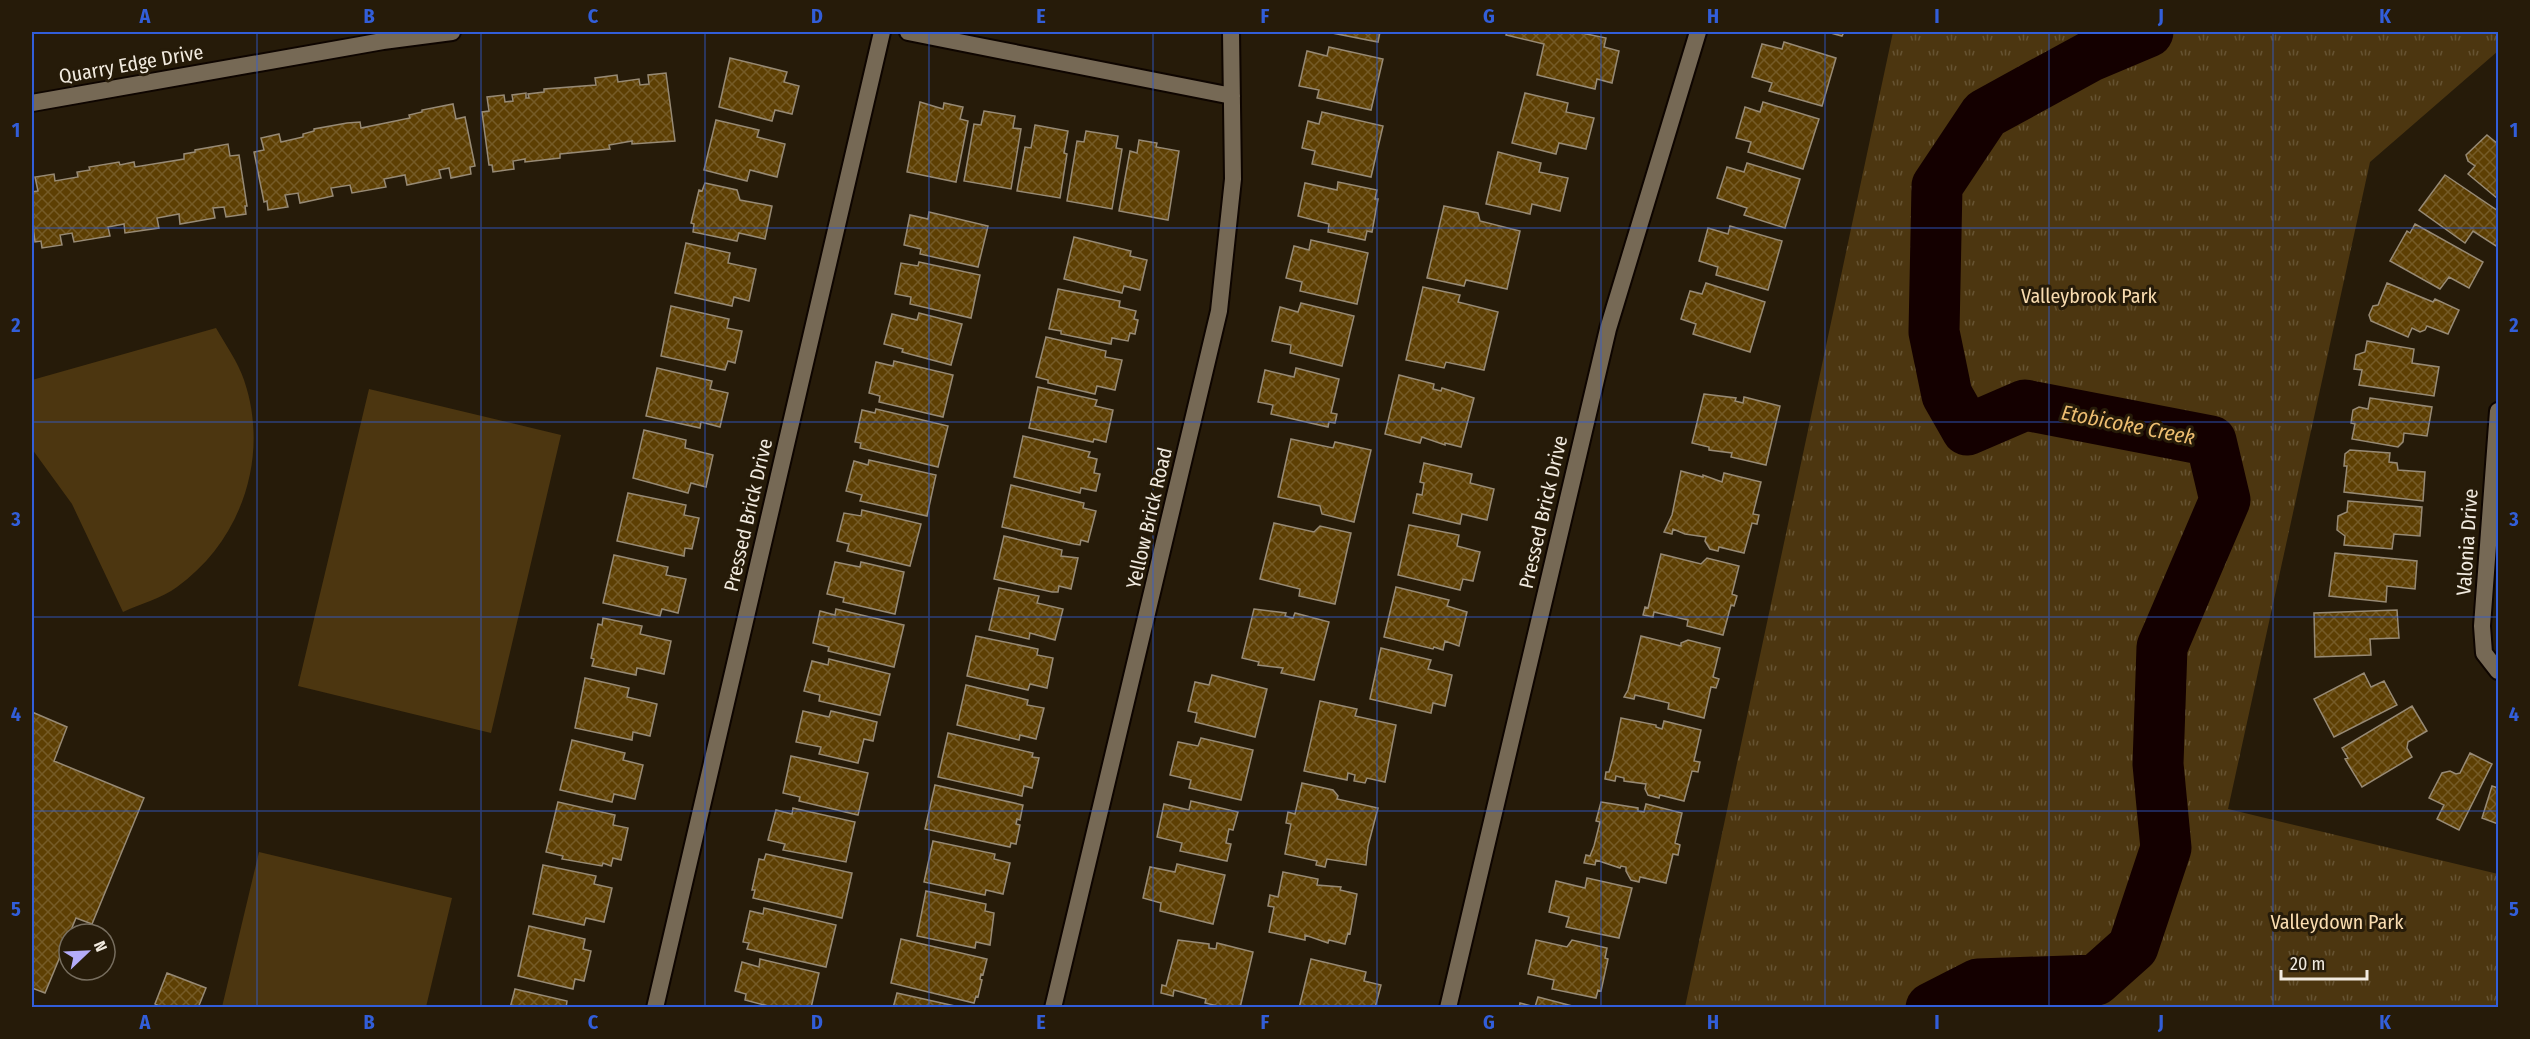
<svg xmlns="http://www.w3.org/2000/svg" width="2530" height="1039" font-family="'Fira Sans Condensed',sans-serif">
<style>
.grass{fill:#4c3610}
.park{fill:url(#park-tufts)}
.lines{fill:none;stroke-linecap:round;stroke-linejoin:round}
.river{stroke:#140000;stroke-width:51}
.building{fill:url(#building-cross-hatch);stroke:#978a75;stroke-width:1.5}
.minor-casing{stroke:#0e0500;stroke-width:20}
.minor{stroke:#766955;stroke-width:16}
.grid{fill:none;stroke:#325ed9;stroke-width:1.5;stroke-opacity:0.55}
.labels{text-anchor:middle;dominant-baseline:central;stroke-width:6;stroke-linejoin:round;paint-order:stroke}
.street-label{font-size:20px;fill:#f1eadf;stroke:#261b09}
.park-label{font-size:20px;fill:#f9dcb0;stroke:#261b09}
.water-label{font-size:21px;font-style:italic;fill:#eebe71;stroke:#261b09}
.neatline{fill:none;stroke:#325ed9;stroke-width:2}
.grid-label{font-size:20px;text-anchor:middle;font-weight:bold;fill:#325ed9}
</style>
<defs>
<pattern id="park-tufts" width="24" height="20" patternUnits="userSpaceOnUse" patternTransform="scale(1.5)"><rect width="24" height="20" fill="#4c3610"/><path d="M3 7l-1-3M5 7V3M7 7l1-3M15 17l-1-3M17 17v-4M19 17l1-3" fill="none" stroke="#665332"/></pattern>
<pattern id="building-cross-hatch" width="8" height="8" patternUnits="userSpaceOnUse" patternTransform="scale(1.5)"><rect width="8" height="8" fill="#5d3f03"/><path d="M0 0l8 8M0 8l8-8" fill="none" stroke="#755b27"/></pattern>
</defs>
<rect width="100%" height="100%" fill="#261b09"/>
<path class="grass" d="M216 328C225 344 238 362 244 380 270 456 242 540 177 587 162 598 140 604 123 612L72 504 32 449V380Z
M369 389 561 435 491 733 298 686Z
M259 852 452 898 426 1007H222Z"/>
<path class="park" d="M1893 32H2498V51L2370 162 2228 809 2498 874V1007H1685Z"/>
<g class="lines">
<path class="river" d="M1931 1008 1978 984 2096 980 2133 947 2166 848 2158 764 2162 647 2225 500 2211 441 2025 405 1967 430 1947 395 1934 332 1937 186 1985 114 2091 56 2148 32"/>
</g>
<path class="building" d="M1327 32H1380L1378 42Z
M1507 32H1577L1606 38 1604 47 1619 51 1612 83 1597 79 1595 89 1537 75 1544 44 1506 35Z
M1827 32H1844L1842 36Z
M1784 42 1836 58 1822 106 1769 91 1772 83 1752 77 1762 44 1782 49Z
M1329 47 1383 59 1371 110 1317 98 1319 90 1299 86 1307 51 1327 56Z
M730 58 787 72 784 82 799 86 792 114 775 110 772 121 719 107Z
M666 73 675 141 632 144V141L609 145 610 149 560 154V158L525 162V159L513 161 514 169 493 172 492 165H489L482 112 489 111 487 97 504 95 505 102 513 101 512 95 526 93V98H529L528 94 544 92V89L596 85 595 78 617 75 618 82 639 79 640 85 649 84 648 75Z
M1525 93 1568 103 1566 112 1594 118 1586 149 1559 143 1556 154 1512 143Z
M920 102 943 109 944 103 963 107 960 119 968 121 956 182 907 172Z
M1763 102 1819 119 1803 169 1748 152 1751 142 1736 138 1745 107 1760 112Z
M453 104 456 119 465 117 475 166 470 167 471 174 451 178 449 168 439 170 441 178 407 185 405 175 384 179 386 187 352 193 350 185 331 188 333 196 300 203 298 193 285 195 288 207 268 210 267 201 264 202 254 152 264 150 261 138 279 134 281 142 303 137V134L314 131V129L347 123 360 122 361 128 410 118 409 115 422 112V110Z
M984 111 1015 116 1013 128 1021 129 1011 189 964 181 974 124 981 125Z
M1322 112 1383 126 1371 177 1312 164 1315 151 1302 148 1308 121 1319 124Z
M716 120 759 130 757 137 785 144 777 177 750 170 747 181 704 170Z
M1035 125 1068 131 1064 153 1067 154 1060 198 1017 191 1025 147 1031 148Z
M1086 131 1118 136 1116 148 1122 149 1112 209 1067 201 1077 141 1084 142Z
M2487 135 2498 144V199L2468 174 2475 166 2468 161 2466 155Z
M1139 140 1157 143 1156 147 1179 151 1168 220 1119 211 1130 151 1137 153Z
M228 144 230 156 239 155 247 206H245L246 214 226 217 224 207 213 208 215 218 180 224 179 214 157 218 159 228 125 233 124 224 108 227 110 236 74 242 72 233 60 235 62 245 42 248 41 241 35 242 32 218V192L38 191 35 177 54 174 55 181 78 177 77 172 90 170 89 167 119 162 120 165 134 162 135 167 184 159V154L195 152V150Z
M1498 152 1541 163 1539 172 1568 178 1560 211 1532 204 1530 214 1486 204Z
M1747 163 1800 179 1785 228 1744 215 1747 208 1717 198 1727 167 1744 172Z
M2445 175 2498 211V243L2496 246 2473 231 2465 243 2419 210Z
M1338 182 1377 190 1375 199H1378L1372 232 1367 231 1365 240 1328 232 1329 224 1298 216 1305 183 1337 190Z
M705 183 737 190 740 200 772 206 765 239 739 233 737 241 693 232 694 224 691 223 699 190 702 191Z
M1444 206 1478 213 1480 221 1520 231 1507 289 1466 280 1464 286 1427 278Z
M929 212 988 226 978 267 920 254 921 249 904 245 910 215 928 219Z
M2415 224 2483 262 2469 288 2449 277 2440 289 2390 261 2407 231 2410 233Z
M1730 226 1782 241 1768 290 1716 275 1718 267 1699 261 1708 228 1728 234Z
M1074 237 1131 251 1130 256 1147 260 1140 290 1124 286 1122 293 1064 279Z
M1311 240 1368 253 1357 304 1300 291 1302 282 1286 278 1294 246 1309 250Z
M686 243 730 253 728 263 756 269 749 301 734 297 732 306 675 293Z
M919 262 980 275 971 318 910 304 911 297 895 294 901 263 918 266Z
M1706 283 1765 302 1750 352 1693 334 1696 324 1681 319 1690 291 1702 294Z
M2387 283 2433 302 2435 299 2459 310 2448 334 2427 326 2425 330 2420 332 2412 328 2408 337 2371 321 2369 315 2373 306 2378 305Z
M1423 287 1460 295 1458 302 1498 312 1484 370 1446 362 1444 368 1406 360Z
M1058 289 1120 301 1119 307 1136 311 1134 319 1138 320 1135 334 1130 333 1128 341 1112 338 1111 344 1061 334V331L1049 329Z
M1301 303 1354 316 1342 366 1290 353 1291 345 1272 341 1280 307 1298 312Z
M671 306 729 319 727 328 742 331 735 363 728 361 725 370 661 356Z
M919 313 962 324 951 365 902 352 903 349 884 344 892 314 917 320Z
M1046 337 1106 351 1105 357 1122 360 1115 390 1097 386 1095 394 1048 383V380L1036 377Z
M2367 341 2414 349 2412 363 2439 367 2434 396 2359 385 2362 370 2354 369 2356 355 2365 352Z
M894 361 953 375 943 417 879 402 880 396 869 393 876 362 893 366Z
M657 368 712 381 710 389 728 393 720 427 701 422 700 428 646 416Z
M1296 368 1339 379 1331 413 1337 414 1335 423 1329 422 1328 427 1271 414 1273 405 1258 402 1265 370 1294 377Z
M1399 375 1434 384 1433 389 1441 391 1442 388 1474 398 1461 447 1445 443V445L1422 437 1420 443 1385 434Z
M1038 387 1097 400 1095 406 1113 410 1106 442 1094 439 1093 442 1029 428Z
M1704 394 1736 398 1735 401 1743 403 1744 397 1780 406 1766 465 1731 457 1732 453 1709 450V447L1692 443Z
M2370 398 2432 407 2427 436 2404 433 2403 442 2398 447 2352 439 2355 424 2351 423 2353 410 2359 407 2368 409Z
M876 409 948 426 938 467 860 448 861 443 855 442 862 410 875 413Z
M644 430 686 440 685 448 713 455 706 487 691 483 688 493 633 478Z
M1023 436 1090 452 1088 457 1097 459 1094 473 1100 474 1096 491 1081 488 1080 493 1014 477Z
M1291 439 1333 448 1335 442 1371 450 1354 522 1322 514 1320 506 1278 497Z
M2350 450 2390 453 2389 462 2397 463 2398 470 2425 472 2423 501 2344 492 2347 466H2344L2345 454Z
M869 460 936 475 927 516 860 501 862 495 846 491 854 461 868 465Z
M1424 463 1472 474 1470 483 1494 489 1487 520 1462 514 1460 524 1413 513 1417 494 1422 495 1424 483 1420 482Z
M1681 471 1703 477V475L1722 482 1724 473 1761 482 1753 514 1759 515 1757 524 1752 523 1744 553 1719 547 1718 551 1710 549 1705 541 1706 537 1685 534 1673 529 1672 534 1664 532 1672 515Z
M1011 485 1084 503 1083 508 1096 511 1088 542 1081 540 1080 545 1074 544 1002 527Z
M628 493 686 505 684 515 699 518 692 549 685 548 684 556 617 541Z
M2348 501 2422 507 2420 536 2394 534 2392 549 2344 545 2345 536 2337 530 2338 516 2347 512Z
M862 510 921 524 910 566 847 551 849 544 837 541 844 513 861 516Z
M1274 523 1314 532 1320 526 1351 533 1335 604 1299 596 1300 589 1260 579Z
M1409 525 1459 535 1457 546 1480 552 1473 581 1463 579 1460 590 1398 575Z
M1004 536 1062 550 1061 556 1078 558 1071 589 1059 586 1058 592H1052L994 579Z
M2335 553 2417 561 2415 589 2387 586 2386 602 2329 596Z
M1661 554 1701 564 1707 558 1739 566 1732 594 1737 596 1734 606 1731 605 1723 635 1687 626 1688 620 1654 612 1653 617 1643 615 1645 607 1648 608Z
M614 555 668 567 666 575 686 579 678 613 662 609 660 616 603 603Z
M835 562 860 567 861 562 904 572 895 614 843 602 844 598 827 594Z
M1396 587 1449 600 1447 606 1467 612 1459 646 1445 641 1443 650 1434 647 1433 649 1384 637Z
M999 588 1039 596 1037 603 1063 609 1055 640 1030 633 1029 639 989 630Z
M836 609 904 625 894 667 828 651 829 647 813 643 820 611 835 615Z
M1254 609 1286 613 1285 616 1293 618 1295 613 1329 622 1314 680 1281 673 1283 668 1258 665 1259 662 1242 658Z
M2397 610 2399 638 2370 639 2371 655 2315 657 2314 613Z
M603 618 642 626 640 634 671 641 664 674 637 668 636 675 592 666 594 659 591 658 598 624 602 625Z
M976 636 1038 649 1037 655 1053 658 1047 688 1030 684 1028 690 967 676Z
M1641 636 1681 646V643L1688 640 1720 648 1713 677 1719 679 1716 688 1711 687 1704 718 1668 709 1669 703 1635 695 1634 699 1624 697 1628 690Z
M1381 648 1431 660 1428 669 1452 675 1445 706 1433 703 1431 713 1370 699Z
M829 659 890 674 880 715 819 701 820 695 804 691 812 661 828 665Z
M2364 673 2371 687 2384 681 2397 705 2334 737 2314 699Z
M1212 675 1267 689 1255 737 1195 722 1197 713 1188 711 1195 682 1209 685Z
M585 678 629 688 627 697 657 704 650 736 633 732 632 740 575 728Z
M966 685 1028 700 1027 705 1044 708 1036 739 1020 735 1019 740 957 725Z
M1320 701 1357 709 1355 716 1396 725 1385 782 1367 778 1365 783 1354 781 1355 775 1348 773 1347 780 1304 771Z
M2412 706 2427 731 2408 742 2407 748 2412 757 2362 787 2345 759 2348 758 2342 748Z
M803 711 829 717 831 711 877 722 873 741 864 739 858 763 819 754 821 747 796 742Z
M32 712 67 727 54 761 144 798 92 924 76 918 45 993 32 988Z
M1621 718 1656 725V727L1662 729 1664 721 1701 730 1694 761 1700 762 1698 772 1692 771 1684 801 1660 795 1659 798 1648 795 1645 789 1646 784 1624 781V778L1616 776 1615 781 1605 779 1606 772H1609L1613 758Z
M948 733 1033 753 1032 757 1039 758 1032 788 1024 786 1022 796 938 777Z
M1201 738 1253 750 1241 800 1189 788 1191 780 1170 775 1178 742 1198 746Z
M572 740 625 753 623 760 643 765 635 799 614 794 612 802 560 790Z
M2470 753 2492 764 2459 830 2437 819 2444 805 2429 798 2442 773 2450 771 2456 774 2460 773Z
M791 756 868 773 858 815 799 801 800 797 783 793Z
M1302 783 1333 790 1338 796 1337 799 1378 808 1368 846 1366 865 1327 859 1325 867 1316 865 1317 861 1285 854 1291 824 1286 823 1288 812 1295 814Z
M935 785 1023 805 1020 820 1017 819 1016 824 1020 825 1016 844 1011 843 1010 847 925 829Z
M2492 786 2498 788V824L2482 818Z
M1191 801 1238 812 1233 830 1229 829 1226 843 1231 844 1227 861 1180 851 1182 843 1157 837 1164 804 1189 810Z
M558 802 615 815 613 825 628 828 621 860 613 858 611 866 603 863 602 866 562 859 563 856 546 852Z
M1601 802 1638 808V811L1644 812 1646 804 1682 813 1675 843 1680 845 1678 855 1673 854 1666 883 1640 877 1639 882 1631 880 1626 871V867L1621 866 1620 868 1596 860 1595 865 1584 863 1586 855 1590 856 1594 846 1600 822 1596 821Z
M793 808 855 822 846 862 783 850 785 844 768 840 776 810 792 814Z
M933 841 995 854 994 859 1010 863 1003 894 986 890 985 895 924 882Z
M766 854 852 873 842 918 753 898 755 890H752L759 859 764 860Z
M1177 864 1225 875 1213 924 1160 911 1161 903 1143 898 1150 867 1175 872Z
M543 865 596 876 594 884 612 888 604 922 586 918 584 925 533 914Z
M1283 872 1318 879 1317 885 1341 887 1340 890 1357 894 1350 934 1348 933 1345 944 1329 940 1328 943 1305 935V940L1269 932 1274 907 1268 906 1270 895 1278 897Z
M1587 878 1632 888 1619 938 1566 927 1569 917 1549 912 1556 881 1585 888Z
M926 891 986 904 985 911 994 913 990 945 976 942 975 948 917 936Z
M764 908 836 925 826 967 747 949 749 943 743 942 750 911 763 914Z
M529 926 585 939 583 949 591 951 584 981 575 979 573 989 518 976Z
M901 939 987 959 983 975 981 974 980 979 982 980 978 997 976 996 974 1003 891 983Z
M1178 940 1209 944V948L1216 949 1217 943 1253 952 1240 1008H1226L1205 1003 1206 999 1174 990 1173 996 1161 993 1162 985 1166 986Z
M1536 940 1567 947 1572 940 1607 948 1605 958 1608 959 1601 991 1598 990 1596 998 1552 989 1554 980 1528 974Z
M760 959 819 973 811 1008H776L745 1000 746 994 735 991 742 962 759 967Z
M1311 959 1366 972 1364 981 1381 985 1375 1008H1299Z
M167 973 206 988 198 1008H163L155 1004Z
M515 989 567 1001 566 1008H510Z
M897 993 955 1006 893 1008Z
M1538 997 1580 1008H1519L1520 1003 1535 1007Z"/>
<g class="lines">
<defs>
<path id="minor" d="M908 32 1232 96
M32 103 383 41 452 32
M2498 411 2482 626 2484 653 2498 671
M655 1008 882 32
M1053 1008 1219 311 1233 179 1231 32
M1448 1008 1608 329 1698 32"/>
</defs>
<use href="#minor" class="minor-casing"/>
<use href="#minor" class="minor"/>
</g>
<path class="grid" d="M257 32V1008M481 32V1008M705 32V1008M929 32V1008M1153 32V1008M1377 32V1008M1601 32V1008M1825 32V1008M2049 32V1008M2273 32V1008M32 228H2498M32 422H2498M32 617H2498M32 811H2498"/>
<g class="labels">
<g class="street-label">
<text transform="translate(131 64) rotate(-10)">Quarry Edge Drive</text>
<text transform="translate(1543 512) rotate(-77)">Pressed Brick Drive</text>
<text transform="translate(748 515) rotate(-77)">Pressed Brick Drive</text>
<text transform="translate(1149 518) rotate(-77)">Yellow Brick Road</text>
<text transform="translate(2467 542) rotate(-86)">Valonia Drive</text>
</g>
<g class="park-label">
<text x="2089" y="296">Valleybrook Park</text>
<text x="2337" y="922">Valleydown Park</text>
</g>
<g class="water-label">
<text transform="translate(2128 425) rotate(11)">Etobicoke Creek</text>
</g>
</g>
<rect width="2530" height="1039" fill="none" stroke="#261b09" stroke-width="66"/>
<g transform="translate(87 952) rotate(67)"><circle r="28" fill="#261b09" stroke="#776e5f" stroke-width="1.5"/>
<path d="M0-4.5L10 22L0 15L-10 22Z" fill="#b4acf9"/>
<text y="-9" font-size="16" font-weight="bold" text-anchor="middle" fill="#f1eadf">N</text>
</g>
<path d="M2281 970v9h86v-9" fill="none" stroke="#f1eadf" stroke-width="3"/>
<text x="2290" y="970" font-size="18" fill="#f1eadf" stroke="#261b09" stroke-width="4.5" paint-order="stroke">20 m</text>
<rect x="33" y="33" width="2464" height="973" class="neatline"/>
<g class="grid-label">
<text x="145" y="23">A</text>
<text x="369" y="23">B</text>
<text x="593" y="23">C</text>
<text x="817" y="23">D</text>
<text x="1041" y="23">E</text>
<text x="1265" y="23">F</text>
<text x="1489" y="23">G</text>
<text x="1713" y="23">H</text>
<text x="1937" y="23">I</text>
<text x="2161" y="23">J</text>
<text x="2385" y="23">K</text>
<text x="16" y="137">1</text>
<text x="2514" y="137">1</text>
<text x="16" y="332">2</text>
<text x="2514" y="332">2</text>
<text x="16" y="526">3</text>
<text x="2514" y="526">3</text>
<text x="16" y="721">4</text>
<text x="2514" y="721">4</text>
<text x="16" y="916">5</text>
<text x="2514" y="916">5</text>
<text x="145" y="1029">A</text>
<text x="369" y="1029">B</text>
<text x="593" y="1029">C</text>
<text x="817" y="1029">D</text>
<text x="1041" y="1029">E</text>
<text x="1265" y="1029">F</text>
<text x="1489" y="1029">G</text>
<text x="1713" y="1029">H</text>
<text x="1937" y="1029">I</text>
<text x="2161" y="1029">J</text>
<text x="2385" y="1029">K</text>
</g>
</svg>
